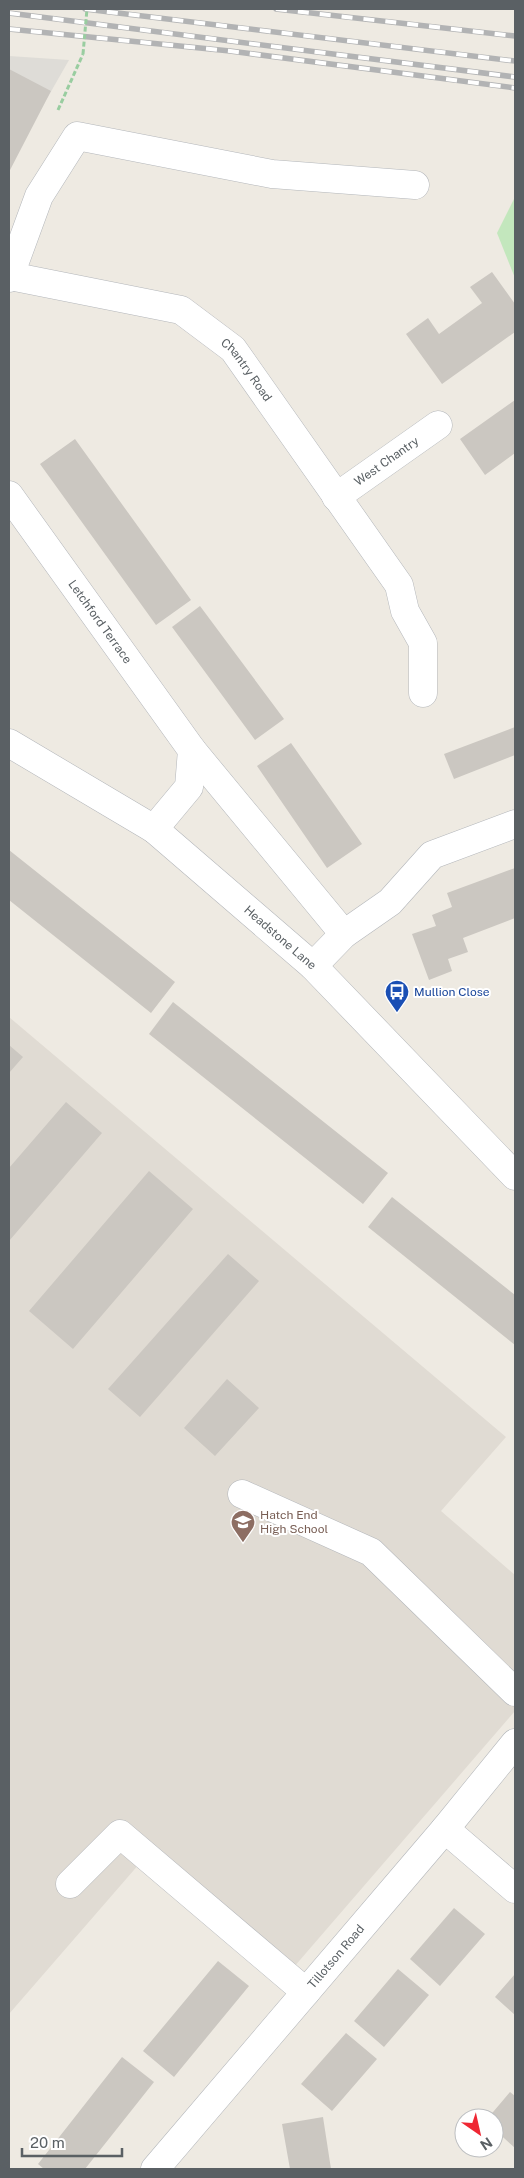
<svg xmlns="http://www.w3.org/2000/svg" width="524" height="2178" font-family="'Public Sans',sans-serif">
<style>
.industrial{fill:#dedcd7}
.education{fill:#e0dbd3}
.green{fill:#c3e7bd}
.building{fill:#cbc7c1}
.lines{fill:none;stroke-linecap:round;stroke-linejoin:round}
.minor-casing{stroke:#b3b6ba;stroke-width:29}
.path{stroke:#99cda0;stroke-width:3;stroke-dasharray:5 2.5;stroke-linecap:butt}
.minor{stroke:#fff;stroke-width:28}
.rail-casing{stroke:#b2b3b4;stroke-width:5.5}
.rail{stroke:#fff;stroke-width:4;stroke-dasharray:11;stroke-linecap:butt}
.path-bridge{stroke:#99cda0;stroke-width:3;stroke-dasharray:5 2.5;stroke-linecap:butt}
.labels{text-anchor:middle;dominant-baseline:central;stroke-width:4;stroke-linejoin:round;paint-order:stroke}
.street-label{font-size:12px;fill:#5a6064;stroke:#fff}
.transit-label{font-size:12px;fill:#164399;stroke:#fff;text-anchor:start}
.education-label{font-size:12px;fill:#785e54;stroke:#fff;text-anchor:start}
</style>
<rect width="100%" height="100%" fill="#eeeae2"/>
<path class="industrial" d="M9 56 69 60 9 165Z"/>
<path class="education" d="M9 1017 506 1437 441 1511 515 1575V1711L281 1982 140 1863 9 2014Z"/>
<path class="green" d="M515 197V278L497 233Z"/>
<path class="building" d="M9 69 51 91 9 172Z
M492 272 515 304V332L442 384 406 334 428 318 439 334 482 303 470 287Z
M515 400V453L485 475 460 439Z
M75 439 191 600 156 625 40 464Z
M200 606 284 719 255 740 172 627Z
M515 727V755L454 779 444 754Z
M291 743 362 844 327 868 257 766Z
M9 850 175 982 151 1013 9 900Z
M515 868V918L463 938 468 952 448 959 452 971 429 980 412 934 436 926 432 915 452 907 447 893Z
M173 1002 388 1173 363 1204 149 1034Z
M9 1045 23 1057 9 1073Z
M66 1102 102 1133 9 1241V1168Z
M149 1171 193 1209 73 1349 29 1311Z
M392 1197 515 1295V1345L368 1227Z
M228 1254 259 1281 140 1417 108 1389Z
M227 1379 259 1408 215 1456 184 1428Z
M454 1908 485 1934 440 1986 410 1959Z
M218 1961 249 1986 174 2077 143 2051Z
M398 1969 429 1995 384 2047 354 2021Z
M515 1974V2015L495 1997Z
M346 2033 377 2059 332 2111 301 2084Z
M122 2057 154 2082 85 2169H44L38 2164Z
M510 2092 515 2096V2148L494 2129V2118H488Z
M323 2117 331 2169H290L282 2124Z"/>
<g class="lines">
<defs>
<g id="minor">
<path id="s1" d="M10 276 181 310 233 349 399 585 405 611 423 643V693"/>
<path d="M9 278 39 196 77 136 272 174 415 185"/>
<path id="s2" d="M9 495 192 750 189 787 154 829"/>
<path id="s3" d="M336 497 438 425"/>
<path id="s4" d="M9 743 154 829 313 966 515 1176"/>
<path d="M192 750 344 934"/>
<path d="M313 966 344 934 390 902 432 855 515 824"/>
<path d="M242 1494 371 1552 515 1692"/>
<path d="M445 1829 515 1889"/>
<path d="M70 1884 120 1834 306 1992"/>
<path id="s5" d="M155 2169 445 1829 515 1743"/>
</g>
</defs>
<use href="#minor" class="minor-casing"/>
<path class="path" d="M58 110 83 54"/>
<use href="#minor" class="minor"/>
<defs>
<path id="rail" d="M85 9 515 61
M276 9 515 36
M9 13 515 77
M9 29 230 51 515 88"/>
</defs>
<use href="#rail" class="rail-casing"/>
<use href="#rail" class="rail"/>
<path class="path-bridge" d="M83 54 87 9"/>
</g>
<defs>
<symbol id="bus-pin" viewBox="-11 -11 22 30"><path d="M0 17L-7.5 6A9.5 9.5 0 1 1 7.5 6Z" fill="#1a4fb4" stroke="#fff"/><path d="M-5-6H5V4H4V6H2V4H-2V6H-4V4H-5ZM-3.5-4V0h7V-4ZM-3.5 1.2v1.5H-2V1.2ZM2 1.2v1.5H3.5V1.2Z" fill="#fff"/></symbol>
<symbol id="school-pin" viewBox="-11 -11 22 30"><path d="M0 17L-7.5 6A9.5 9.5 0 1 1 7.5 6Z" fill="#8d6e63" stroke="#fff"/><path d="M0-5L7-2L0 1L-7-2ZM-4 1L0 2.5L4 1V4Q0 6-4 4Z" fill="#fff"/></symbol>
</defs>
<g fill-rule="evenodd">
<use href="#bus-pin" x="383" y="978" width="28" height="38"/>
<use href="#school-pin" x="229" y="1508" width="28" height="38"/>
</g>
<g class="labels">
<g class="street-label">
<text stroke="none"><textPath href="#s1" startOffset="264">Chantry Road</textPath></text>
<text stroke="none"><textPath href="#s3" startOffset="62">West Chantry</textPath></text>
<text stroke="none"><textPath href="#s2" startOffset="156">Letchford Terrace</textPath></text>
<text stroke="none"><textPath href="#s4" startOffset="335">Headstone Lane</textPath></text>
<text stroke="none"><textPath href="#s5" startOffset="279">Tillotson Road</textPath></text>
</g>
<g class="transit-label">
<text x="414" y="992">Mullion Close</text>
</g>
<g class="education-label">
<text x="260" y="1515">Hatch End<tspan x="260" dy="14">High School</tspan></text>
</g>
</g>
<rect width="524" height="2178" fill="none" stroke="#5a6064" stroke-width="20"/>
<g transform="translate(479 2133) rotate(146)"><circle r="24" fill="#ffffff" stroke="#bdbfc1"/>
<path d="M0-4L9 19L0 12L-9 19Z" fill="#ef2733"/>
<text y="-8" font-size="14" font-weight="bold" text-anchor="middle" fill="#5a6064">N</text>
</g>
<path d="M22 2148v8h100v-8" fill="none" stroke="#5a6064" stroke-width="2.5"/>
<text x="30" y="2148" font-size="15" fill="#5a6064" stroke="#ffffff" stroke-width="4" paint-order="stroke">20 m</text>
</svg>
